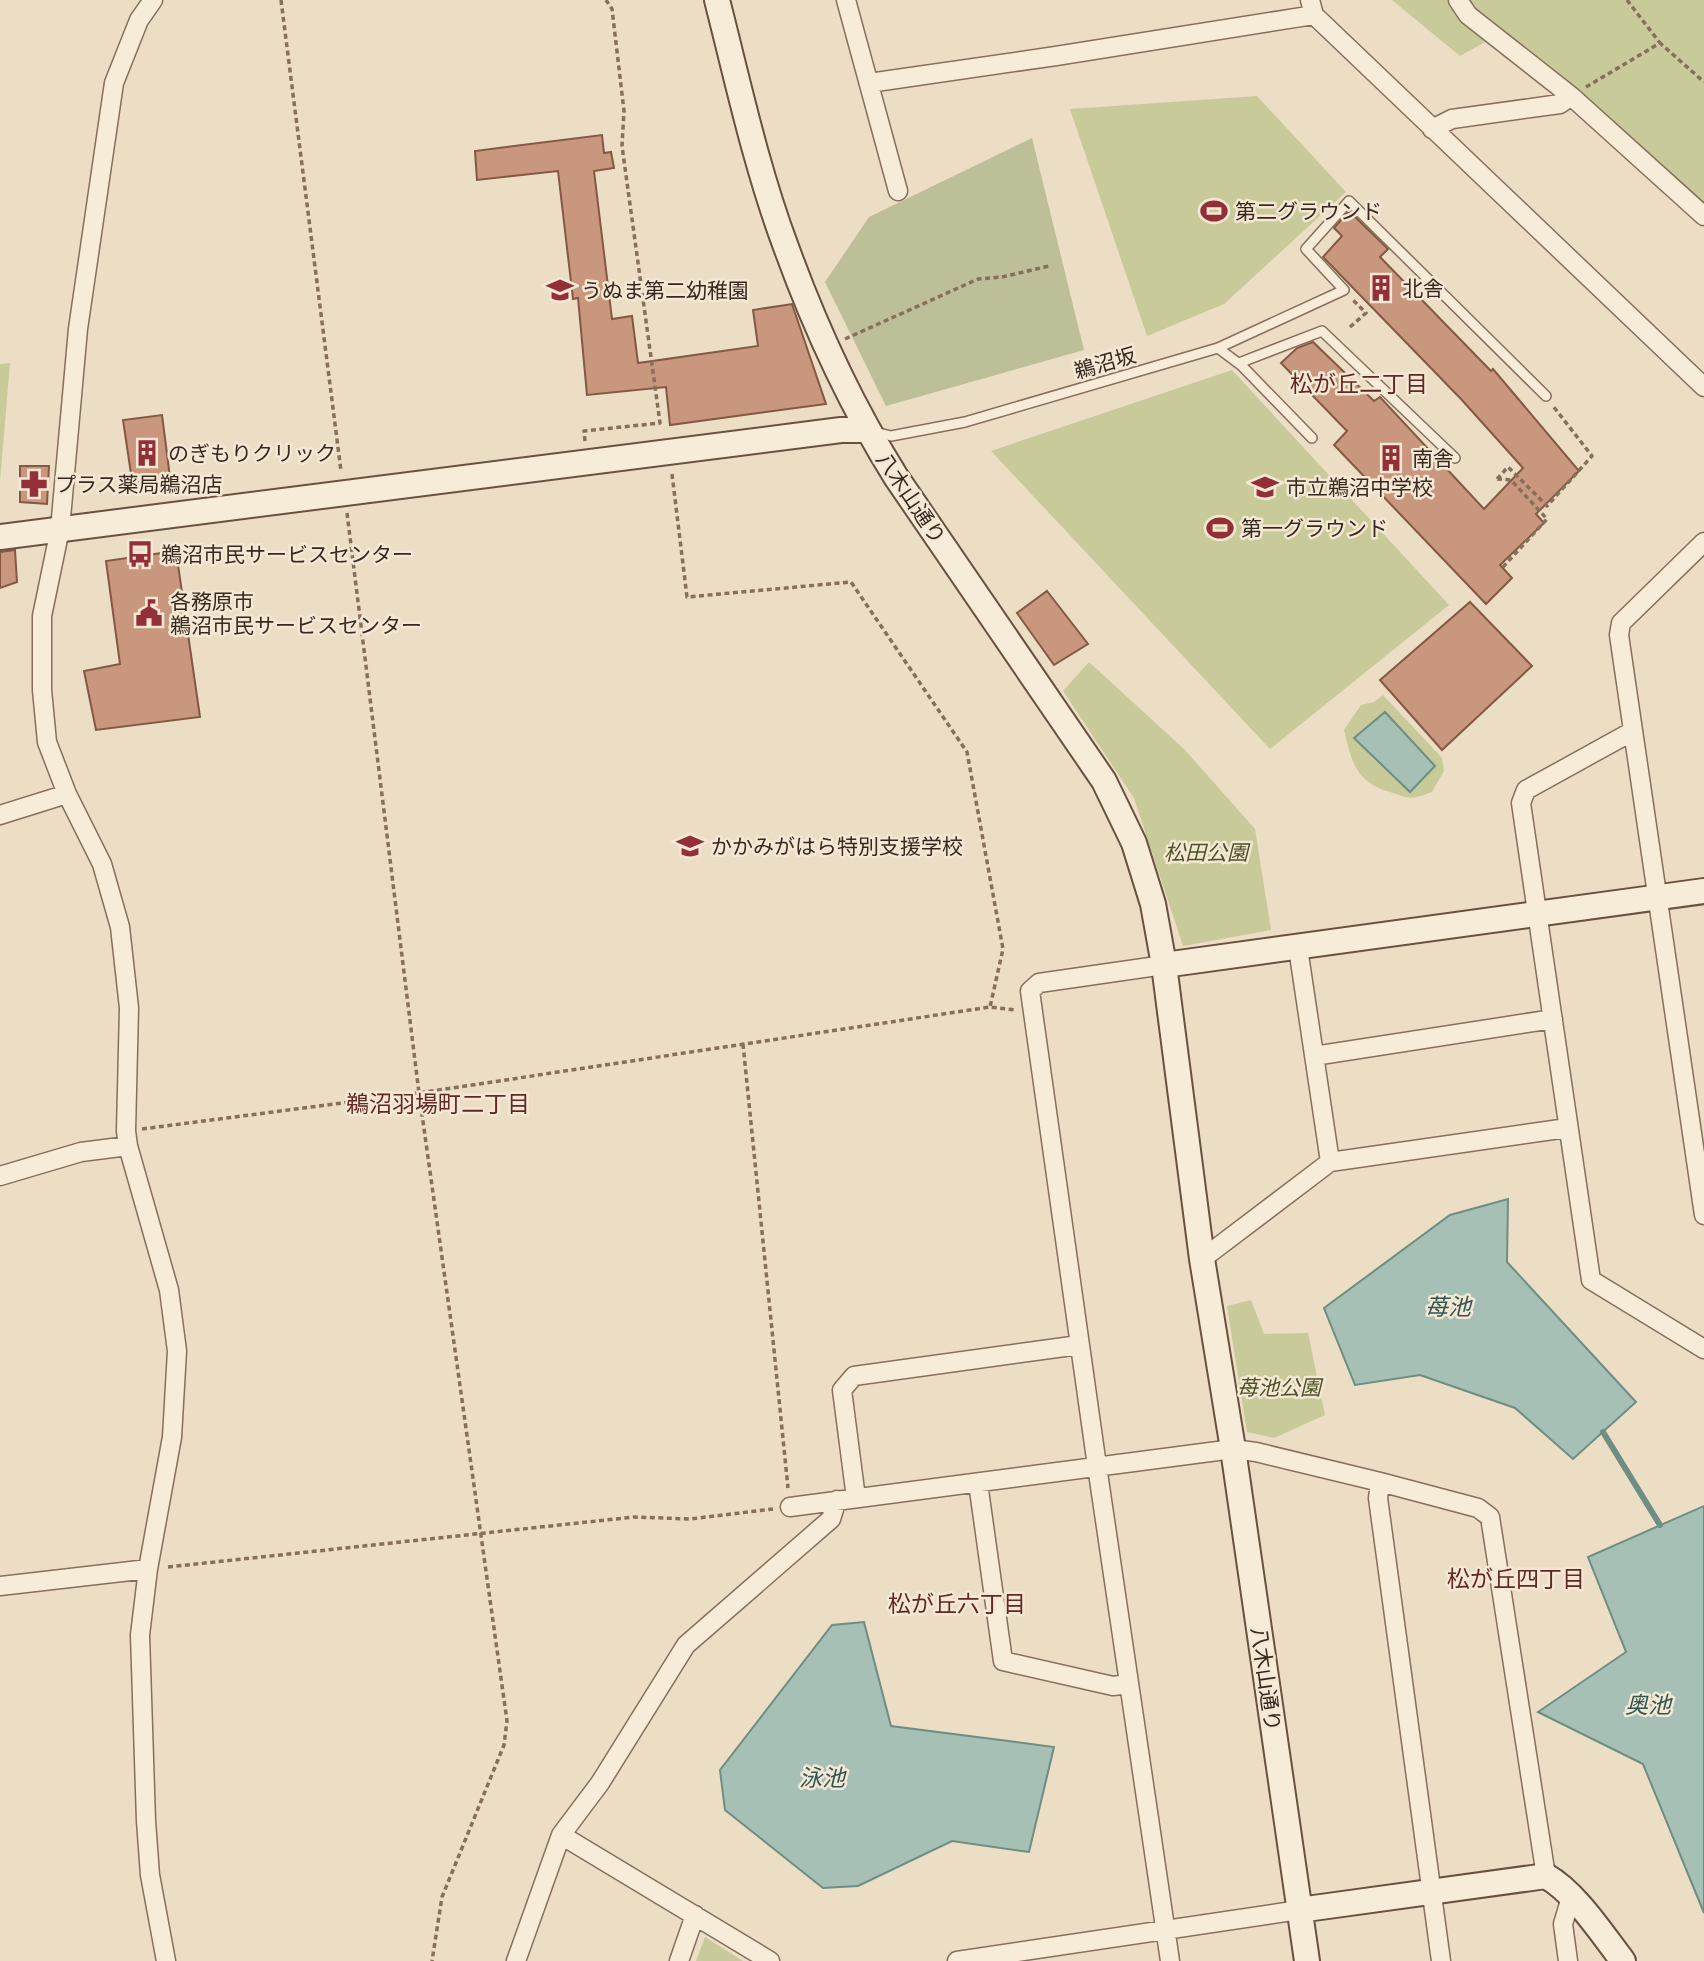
<svg xmlns="http://www.w3.org/2000/svg" width="1704" height="1961" font-family="'Zilla Slab','Noto Sans JP',serif">
<style>
.green{fill:#c8ca9a}
.cemetery{fill:#bdbf98}
.water{fill:#a7c0b6;stroke:#6e8d83;stroke-width:2}
.lines{fill:none;stroke-linecap:round;stroke-linejoin:round}
.stream{stroke:#6e8d83;stroke-width:6}
.building{fill:#c8977d;stroke:#845843;stroke-width:2}
.lane-casing{stroke:#866f5c;stroke-width:12}
.street-casing{stroke:#866f5c;stroke-width:21}
.secondary-casing{stroke:#68513f;stroke-width:28}
.path{stroke:#866f5c;stroke-width:3.5;stroke-dasharray:5 3.5;stroke-linecap:butt}
.lane{stroke:#f7ecd8;stroke-width:9}
.street{stroke:#f7ecd8;stroke-width:18}
.secondary{stroke:#f7ecd8;stroke-width:24}
.labels{text-anchor:middle;dominant-baseline:central;stroke-width:5;stroke-linejoin:round;paint-order:stroke}
.poi-label{font-size:21px;fill:#37291f;stroke:#f4e8d5;text-anchor:start}
.street-label{font-size:21px;fill:#37291f;stroke:#f4e8d5}
.park-label{font-size:21px;font-style:italic;fill:#4b5227;stroke:#f4e8d5}
.neighbourhood-label{font-size:23px;fill:#612921;stroke:#f4e8d5}
.water-label{font-size:23px;font-style:italic;fill:#2f5651;stroke:#f4e8d5}
</style>
<rect width="100%" height="100%" fill="#ecddc5"/>
<path class="green" d="M1392 0H1704V206L1503 32 1460 56Z
M1257 96 1346 192 1224 304 1147 336 1070 109Z
M10 363 0 481V364Z
M1232 370 1449 605 1270 749 991 451Z
M1089 662 1185 750 1255 829 1271 930 1183 946 1134 798 1063 691Z
M1383 695 1442 758 1444 771 1432 792C1411 800 1411 799 1390 792 1356 782 1352 763 1344 730L1361 705 1374 702Z
M1251 1300 1264 1334 1308 1333 1325 1415 1274 1438 1247 1432 1227 1306Z
M705 1937 743 1961H696Z"/>
<path class="cemetery" d="M1032 138 1084 350 886 406 825 282 869 217Z"/>
<path class="water" d="M1385 712 1435 766 1410 792 1354 738Z
M1508 1199 1507 1262 1636 1402 1573 1459 1515 1408 1420 1375 1355 1385 1324 1308 1450 1215Z
M1704 1506V1913L1643 1764 1538 1712 1626 1652 1588 1557Z
M864 1622 891 1726 1054 1747 1029 1852 952 1841 858 1886 823 1888 725 1810 720 1770 832 1625Z"/>
<g class="lines">
<path class="stream" d="M1603 1432 1660 1525"/>
</g>
<path class="building" d="M602 135 604 153 611 152 614 168 594 171 612 319 632 316 638 363 758 346 753 310 792 304 826 404 670 425 666 387 587 395 578 298 573 299 558 171 477 180 475 151Z
M1349 211 1388 249 1380 257 1491 371 1493 369 1579 471 1536 514 1544 523 1500 565 1512 578 1486 604 1334 445 1347 431 1281 363 1297 348 1313 342 1374 401 1380 397 1484 509 1523 468 1461 399 1323 257 1342 236 1334 228Z
M162 415 171 485 134 494 123 420Z
M20 466H49L47 504 20 502Z
M15 550 17 582 0 588V552Z
M176 551 200 717 96 730 84 671 120 664 106 561Z
M1047 591 1088 644 1054 665 1017 613Z
M1470 602 1532 666 1442 750 1380 680Z"/>
<g class="lines">
<defs>
<path id="lane" d="M1218 348 1242 366 1312 438
M1239 363 1322 331 1455 458
M875 432 891 436 965 422 1218 348 1344 290 1306 249 1349 201 1546 396"/>
<path id="street" d="M153 0 139 20 114 83 78 329 60 529 42 616V690L47 742 67 794 102 864 120 927 129 1008 126 1131 128 1146 169 1290 177 1351 172 1437 148 1569 140 1635 146 1821 150 1875 166 1961
M846 0 898 191
M1310 0 1314 15 1704 387
M1458 0 1468 15 1571 96 1704 216
M869 83 1056 56 1314 15
M1432 129 1452 119 1560 104 1571 96
M1704 542 1621 623 1619 635 1704 1215
M1633 731 1526 790 1521 803 1591 1280 1704 1349
M0 815 67 794
M1298 948 1330 1162 1567 1128
M1164 965 1039 983 1030 991 1097 1466 1170 1961
M1314 1056 1553 1019
M0 1176 81 1152 128 1146
M1202 1259 1330 1162
M1380 1482 1378 1498 1441 1961
M978 1483 1003 1661 1113 1686 1128 1684
M856 1498 842 1390 854 1376 1079 1345
M790 1507 1233 1449 1256 1452 1380 1482 1478 1508 1490 1517 1546 1876
M0 1586 148 1569
M561 1835 770 1961
M516 1961 561 1835 600 1783 686 1645 831 1519 837 1500
M679 1961 695 1915
M957 1961 1299 1910
M1568 1961 1563 1924 1571 1897"/>
<path id="secondary" d="M717 0C738 82 756 167 786 247 815 327 851 405 896 477L1104 781 1134 843 1153 904 1164 965 1202 1259 1233 1449 1307 1961
M0 537 841 430H867
M1164 965 1704 891
M1299 1910 1546 1876C1576 1893 1602 1934 1623 1961"/>
</defs>
<use href="#lane" class="lane-casing"/>
<use href="#street" class="street-casing"/>
<use href="#secondary" class="secondary-casing"/>
<path class="path" d="M281 0 341 471
M1627 0 1660 43
M1586 87 1660 43 1704 82
M1350 327 1366 313 1353 300
M845 339 978 279 1002 277 1049 266
M585 441 584 431 660 423 622 146 624 111 612 9 606 0
M672 474 687 597 851 582 967 752 1003 949 990 1007
M1497 479 1508 467 1547 506 1592 456 1553 406
M1497 479 1511 480 1547 519 1503 567
M347 513 419 1093 507 1721 504 1745 442 1897 432 1961
M743 1044 788 1488
M142 1129 419 1093 990 1007 1015 1010
M168 1567 634 1517 690 1519 773 1509"/>
<use href="#lane" class="lane"/>
<use href="#street" class="street"/>
<use href="#secondary" class="secondary"/>
</g>
<defs>
<symbol id="stadium-bare" viewBox="-9 -9 18 18"><path d="M0-5a6.5 5 0 1 0 0 10a6.5 5 0 1 0 0-10ZM-3.5-1.8h7v3.6h-7Z" fill="#922f37" stroke="#f4e8d5" stroke-width="2.5" paint-order="stroke"/></symbol>
<symbol id="building-bare" viewBox="-9 -9 18 18"><path d="M-4-6H4V6H1V3H-1V6H-4ZM-2.5-4.3h1.7v1.8h-1.7ZM.8-4.3h1.7v1.8H.8ZM-2.5-1h1.7V.8h-1.7ZM.8-1h1.7V.8H.8Z" fill="#922f37" stroke="#f4e8d5" stroke-width="2.5" paint-order="stroke"/></symbol>
<symbol id="school-bare" viewBox="-9 -9 18 18"><path d="M0-5L7-2L0 1L-7-2ZM-4 1L0 2.5L4 1V4Q0 6-4 4Z" fill="#922f37" stroke="#f4e8d5" stroke-width="2.5" paint-order="stroke"/></symbol>
<symbol id="pharmacy-bare" viewBox="-9 -9 18 18"><path d="M-2-6h4v4h4v4h-4v4h-4v-4h-4v-4h4Z" fill="#922f37" stroke="#f4e8d5" stroke-width="2.5" paint-order="stroke"/></symbol>
<symbol id="bus-bare" viewBox="-9 -9 18 18"><path d="M-5-6H5V4H4V6H2V4H-2V6H-4V4H-5ZM-3.5-4V0h7V-4ZM-3.5 1.2v1.5H-2V1.2ZM2 1.2v1.5H3.5V1.2Z" fill="#922f37" stroke="#f4e8d5" stroke-width="2.5" paint-order="stroke"/></symbol>
<symbol id="civic-bare" viewBox="-9 -9 18 18"><path d="M-.6-6.5H3V-4.5H.6V-3L4-1V1h2V6H-6V1h2V-1L-.6-3ZM-1.2 2.5V6h2.4V2.5Z" fill="#922f37" stroke="#f4e8d5" stroke-width="2.5" paint-order="stroke"/></symbol>
</defs>
<g fill-rule="evenodd">
<use href="#stadium-bare" x="1195" y="192" width="38" height="38"/>
<use href="#building-bare" x="1362" y="269" width="38" height="38"/>
<use href="#school-bare" x="541" y="271" width="38" height="38"/>
<use href="#building-bare" x="128" y="434" width="38" height="38"/>
<use href="#building-bare" x="1372" y="439" width="38" height="38"/>
<use href="#pharmacy-bare" x="15" y="465" width="38" height="38"/>
<use href="#school-bare" x="1246" y="468" width="38" height="38"/>
<use href="#stadium-bare" x="1201" y="509" width="38" height="38"/>
<use href="#bus-bare" x="121" y="535" width="38" height="38"/>
<use href="#civic-bare" x="130" y="594" width="38" height="38"/>
<use href="#school-bare" x="671" y="827" width="38" height="38"/>
</g>
<g class="labels">
<g class="poi-label">
<text x="1235" y="211">第二グラウンド</text>
<text x="1402" y="288">北舎</text>
<text x="581" y="290">うぬま第二幼稚園</text>
<text x="168" y="453">のぎもりクリック</text>
<text x="1412" y="458">南舎</text>
<text x="55" y="484">プラス薬局鵜沼店</text>
<text x="1286" y="487">市立鵜沼中学校</text>
<text x="1241" y="528">第一グラウンド</text>
<text x="161" y="554">鵜沼市民サービスセンター</text>
<text x="170" y="601">各務原市<tspan x="170" dy="24">鵜沼市民サービスセンター</tspan></text>
<text x="711" y="846">かかみがはら特別支援学校</text>
</g>
<g class="street-label">
<text transform="translate(1105 363) rotate(-16)">鵜沼坂</text>
<text transform="translate(911 498) rotate(56)">八木山通り</text>
<text transform="translate(1266 1679) rotate(82)">八木山通り</text>
</g>
<g class="park-label">
<text x="1206" y="852">松田公園</text>
<text x="1279" y="1387">苺池公園</text>
</g>
<g class="neighbourhood-label">
<text x="1359" y="384">松が丘二丁目</text>
<text x="438" y="1104">鵜沼羽場町二丁目</text>
<text x="1516" y="1579">松が丘四丁目</text>
<text x="957" y="1604">松が丘六丁目</text>
</g>
<g class="water-label">
<text x="1448" y="1307">苺池</text>
<text x="1648" y="1705">奥池</text>
<text x="822" y="1778">泳池</text>
</g>
</g>
</svg>
